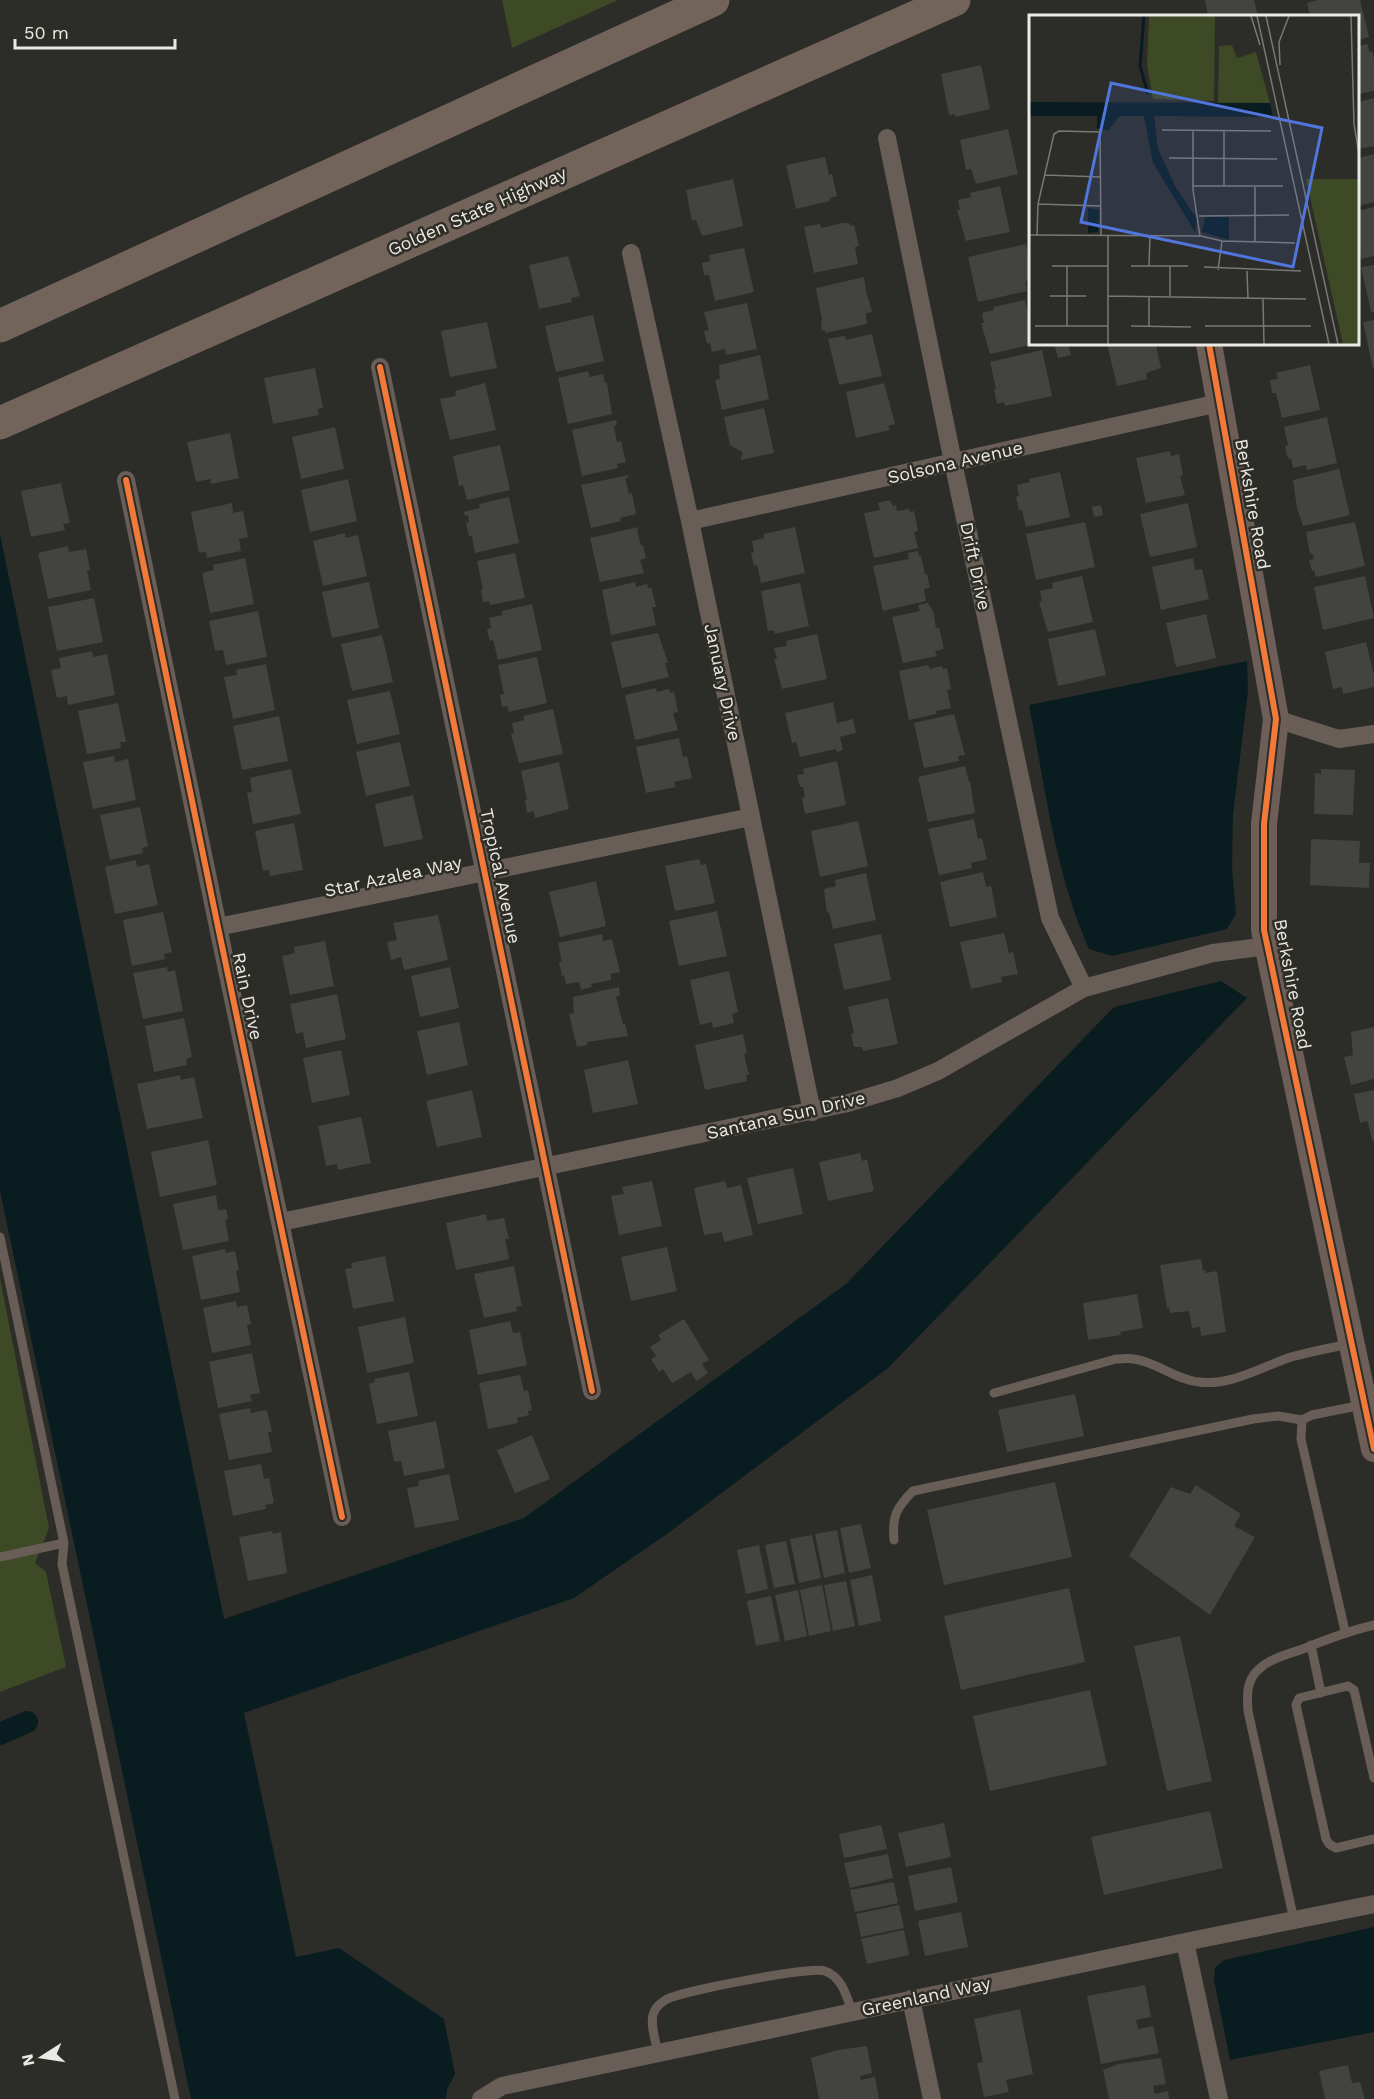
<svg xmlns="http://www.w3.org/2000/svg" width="1374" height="2099" font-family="'Work Sans',sans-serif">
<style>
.green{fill:#3e4925}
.water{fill:#091d21}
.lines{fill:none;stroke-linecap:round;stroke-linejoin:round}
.canal{stroke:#091d21;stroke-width:22}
.building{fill:#434340}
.lane{stroke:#695d58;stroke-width:9}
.street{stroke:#695d58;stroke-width:18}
.secondary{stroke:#6d5f58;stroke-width:26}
.highway{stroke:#72635b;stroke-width:33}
.cycleway-casing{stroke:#2e2d26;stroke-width:10}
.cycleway{stroke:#f17a3a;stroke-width:6}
.labels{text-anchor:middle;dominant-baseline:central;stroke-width:5;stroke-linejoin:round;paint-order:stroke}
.street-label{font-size:18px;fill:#eae9e5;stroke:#2e2d26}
.inset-river{fill:none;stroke:#091d21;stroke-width:3}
.inset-road{fill:none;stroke:#787874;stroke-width:1.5}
.view{fill:#5075db;fill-opacity:0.15;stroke:#5075db;stroke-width:3}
.inset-edge{fill:none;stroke:#eae9e5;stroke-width:3}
</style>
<rect width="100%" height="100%" fill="#2c2c28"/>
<path class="green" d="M502 0H618L512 48Z
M0 1278 49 1528 35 1563 46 1572 66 1667 0 1692Z"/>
<path class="water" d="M0 534 224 1619 524 1518 846 1284 1114 1007 1221 981 1247 998 888 1368 667 1534 574 1598 244 1713 296 1957 339 1948 444 2019 455 2074 447 2089 446 2099H191L0 1191Z
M1247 661 1248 691 1233 815 1232 867 1236 914 1227 929 1112 956 1089 949C1055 873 1045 786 1029 705Z
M1374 1927V2032L1230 2060 1214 1980 1215 1968 1224 1960Z"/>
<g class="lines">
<path class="canal" d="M0 1734 27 1722"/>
</g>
<path class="building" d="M1205 0H1254L1258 16H1208Z
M1318 0H1360L1369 37 1358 40V16H1310L1307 3Z
M1368 44 1369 52 1372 51 1374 59V91L1358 94V46Z
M981 65 990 109 955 117V114L949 115 941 74Z
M1374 98V146L1358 149V102Z
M1008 129 1018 174 976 184 971 169 966 170 960 140Z
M1374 154V202L1358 206V158Z
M825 157 829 175 832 174 837 196 830 198V201L796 209 786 165Z
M733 179 743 226 702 236 696 220 692 221 686 190Z
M1000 186 1010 232 966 241 957 210H960L958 200 971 197 970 193Z
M1374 207V256L1361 259 1358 244V211Z
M843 223H849L850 226 854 225 859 246 855 247 858 264 814 273 804 227 820 224 821 228Z
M1026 244 1030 264V280L1025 281 1027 291 978 302 968 257Z
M744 248 754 292 715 301 709 275H704L702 263 710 261 709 255Z
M568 256 580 296 571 298 572 302 539 309 529 265Z
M1374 265V312H1371L1361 267Z
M864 277 867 297H868L872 312 866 313 867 324 825 333V330L822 331 821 325 822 320 816 288Z
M1025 300 1030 324V345L990 354 981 323H984L982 313 994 310V307Z
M747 303 757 349 726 355 725 349 712 352 710 343 707 344 704 331 709 330 704 312Z
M593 315 604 361 556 372 545 326Z
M1374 320V367L1373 368 1363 322Z
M487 322 497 368 450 377 441 331Z
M872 334 882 376 839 385 828 339 845 336 846 340Z
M1068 344 1071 355 1058 358 1055 347Z
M1107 344H1149L1150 346 1156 345 1161 368 1146 373 1147 379 1117 386Z
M1042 350 1052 396 1005 406 1004 402 997 404 994 389H996L990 362Z
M760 355 769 399 722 410 715 380 720 379 719 365Z
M1310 365 1320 410 1282 418 1276 393H1272L1270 380 1278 379 1276 373Z
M315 368 323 408 318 409 319 415 273 424 264 378Z
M588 371 590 377 603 374 605 383H607L612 414 568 424 558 378Z
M485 383 496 430 450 440 440 399 456 396 455 391Z
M884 383 895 424 888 426 890 430 856 438 846 392Z
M764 408 774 453 741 460V456L743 455 742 452 730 445 724 417Z
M1327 417 1337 463 1307 470 1306 465 1293 468 1291 458 1288 459 1285 446 1288 445 1284 427Z
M616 420 617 425 614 426 617 442 621 441 626 462 617 464 618 468 582 476 572 430Z
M335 427 344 469 301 479 292 437Z
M230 433 239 478 211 484 210 479 196 482 187 442Z
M500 445 510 490 467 500 463 485 459 486 453 456Z
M1170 451 1171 456 1179 454 1183 475 1180 476 1185 495 1146 503 1136 458Z
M1339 469 1350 515 1303 526 1297 508 1293 480Z
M1060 472 1070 517 1026 527 1022 510H1019L1016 497 1019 496 1017 485 1030 482 1029 479Z
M628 475V478H625L629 494 632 493 636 514 620 518 621 521 591 528 581 485Z
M348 479 357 521 310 532 301 490Z
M61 483 70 523 63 524 65 530 31 537 21 491Z
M509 497 519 543 475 553 472 536H469L466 523 469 522 468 515 465 516 464 512 480 508 479 504Z
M890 500 893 506 896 505 897 511 909 509 910 512 914 511 918 531 914 532 918 548 874 558 864 513 880 510 878 503Z
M232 503 233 513 243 511 248 537 239 539 241 551 207 558 206 552 199 553 191 512Z
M1188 503 1197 547 1150 557 1140 514Z
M1101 505 1103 515 1094 517 1092 507Z
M1085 522 1095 567 1036 580 1026 534Z
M1355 522 1365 566 1316 577 1314 570 1312 571 1309 560 1314 559 1312 553 1310 554 1306 532Z
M639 527 637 530 641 546 643 545 646 558 640 560 644 573 600 582 590 538Z
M795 527 805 573 761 583 757 565 754 566 751 553 754 552 752 541 764 538V534Z
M345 533 346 538 358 535 367 576 323 586 313 541Z
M68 546 69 552 86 549 90 570 87 571 91 590 48 599 38 553Z
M918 551 919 556H921L925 574H927L930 588 924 589 926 601 883 611 873 566 909 559 908 553Z
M515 553 525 598 490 605 489 601 483 602 481 589H483L477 561Z
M245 558 254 604 210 613 202 573 214 570 213 565Z
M1193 558 1195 570 1202 569 1209 599 1161 610 1152 567Z
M1082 576 1093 622 1048 632 1039 602 1042 601 1040 591 1053 588 1052 583Z
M1365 576 1374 618 1323 630 1314 587Z
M369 582 379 628 332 638 322 592Z
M635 582 636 587 647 584 648 588 651 587 656 607H652L656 625 611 635 602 590Z
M800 583 809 626 775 634 774 630 768 631 761 591Z
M94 598 103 642 57 651 48 607Z
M928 603 933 611 936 628 939 627 944 649 935 651 937 656 903 663 892 617 920 611 918 605Z
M532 604 542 650 498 660 493 640 490 641 487 629 491 628 489 618 502 615V611Z
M258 611 267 657 226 665 223 650 215 651 209 621Z
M1206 614 1216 658 1176 667 1166 623Z
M1095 629 1106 675 1058 686 1048 639Z
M658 633 668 663H665L669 677 622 688 611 642Z
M817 634 827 679 782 689 774 659H777L774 648 787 646 786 641Z
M382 635 393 682 352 691 341 644Z
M1366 642 1374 675V687L1343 694 1342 687 1333 689 1325 652Z
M92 651 93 657 107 654 115 695 68 705 67 696 57 698 51 670 61 668 59 658Z
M537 657 547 703 509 712 507 706 502 707 500 695 504 694 498 665Z
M266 664 275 710 233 719 224 677 237 675 236 670Z
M928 665 930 669 942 666 943 669 947 668 951 689 947 690 951 708 936 711V714L909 720 899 671Z
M656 688 657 692 669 689 670 693 674 692 678 712 673 713 678 730 635 740 625 695Z
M390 691 400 734 357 744 347 700Z
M833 702 837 723 853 719 856 733 840 737 843 750 837 752 836 749 800 757 796 742 792 743 785 713Z
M118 703 126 742H120L121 748 87 754 78 711Z
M553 709 563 754 519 763 511 734 514 733 512 723 524 720 523 716Z
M954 714 965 755 958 756 959 761 924 768 914 723Z
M279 716 288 761 242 770 233 726Z
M679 738 683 757 687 756 692 778 674 782 676 787 646 793 636 747Z
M400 742 410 786 366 796 356 752Z
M114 756 115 762 128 759 136 800 93 809 83 762Z
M837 761 846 805 805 814 802 798 805 797 803 787H800L797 775 804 774 803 769Z
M559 762 569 809 535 818 534 811 527 813 525 800H527L521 771Z
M965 766 969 782 970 781 975 813 928 822 918 777Z
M291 769 301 814 253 824 247 793 252 792 250 778Z
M1321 769 1355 770 1353 815 1314 814 1315 773 1321 774Z
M413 795 423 839 384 847 375 804Z
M140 807 148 846 142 848 143 853 110 860 100 815Z
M974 819 978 839 982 838 987 859 971 863 972 868 939 875 928 829Z
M858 821 868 866 820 877 811 831Z
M294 823 303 870 270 876 269 870 263 871 255 831Z
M1311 839 1360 841 1359 863H1370L1369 888 1310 885Z
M699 859 701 865 706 864 715 903 675 911 665 866Z
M136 860 137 867 149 864 158 905 115 914 105 867Z
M983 872 986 887 991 886 997 917 950 927 940 882Z
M866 873 876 920 833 929 829 912 827 913 824 889 836 886 835 880Z
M596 881 606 926 560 937 549 892Z
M717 911 727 956 679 966 669 921Z
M163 912 172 952 164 954 165 959 132 966 123 920Z
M438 915 448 960 404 970 401 957 391 960 387 942 397 940 393 923Z
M1004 933 1009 953 1013 952 1018 974 1001 977 1002 982 971 989 960 942Z
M602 934 603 941 612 939 620 972 611 974V980L591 984 592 987 581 990 579 982 566 984 564 975 562 976 559 962H562L558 943Z
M881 934 891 980 844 990 834 944Z
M325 941 334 986 290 995 282 956 295 953 294 947Z
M167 967 168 972 175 970 183 1011 143 1019 133 973Z
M450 967 459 1008 420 1017 411 976Z
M729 971 738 1012 732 1014 734 1023 713 1028 712 1022 700 1025 690 980Z
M619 987 620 995 616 997 623 1024H625L628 1036 587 1042V1045L577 1047 569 1014 574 1013 573 997Z
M337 994 346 1039 306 1048 303 1032 296 1034 290 1004Z
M888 998 898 1044 863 1051 862 1047H854L851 1034 854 1033 848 1007Z
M184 1018 192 1057 186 1059 187 1065 154 1072 145 1026Z
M459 1022 468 1065 427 1075 417 1031Z
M1374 1027V1079L1351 1085 1344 1057 1353 1055 1351 1032Z
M743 1034 747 1053 744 1054 749 1075H746L747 1081 705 1090 695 1045Z
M341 1050 350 1095 312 1103 303 1058Z
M628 1060 638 1104 593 1113 584 1070Z
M180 1075 181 1080 194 1077 203 1118 147 1129 137 1084Z
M472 1090 482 1137 437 1147 426 1101Z
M1374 1090V1142H1373L1367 1121 1360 1123 1354 1094Z
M361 1117 371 1163 338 1170 337 1164 326 1166 318 1126Z
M208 1140 217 1185 160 1197 151 1152Z
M860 1153 862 1161 867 1159 874 1191 828 1201 819 1162Z
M793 1168 803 1214 758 1224 747 1178Z
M652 1181 662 1226 619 1235 611 1196 624 1194 622 1187Z
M725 1181 727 1188 741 1185 753 1235 724 1242 722 1232 704 1235 694 1188Z
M216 1195 218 1210 226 1209 228 1219 225 1220 229 1241 183 1250 173 1204Z
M486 1214 487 1221 504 1218 509 1239H505L509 1259 456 1270 446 1223Z
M667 1247 677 1291 631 1301 621 1257Z
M225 1249 226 1253 235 1251 239 1270 236 1271 240 1292 201 1300 192 1256Z
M385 1256 394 1301 353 1309 345 1269 352 1268 351 1263Z
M1201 1259 1203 1271 1205 1270 1206 1273 1217 1271 1226 1332 1201 1336 1200 1327 1192 1328 1189 1311 1170 1313 1169 1307 1167 1308 1160 1265Z
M514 1266 522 1306 516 1307 517 1311 484 1318 474 1274Z
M1137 1294 1143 1328 1120 1332 1121 1335 1088 1340 1083 1303Z
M236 1301 237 1307 247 1305 251 1324 247 1325 251 1345 212 1353 203 1308Z
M405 1317 414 1363 367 1373 358 1327Z
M684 1319 709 1360 702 1364 708 1373 696 1381 691 1372 672 1383 663 1369 659 1372 651 1359 656 1356 650 1347 661 1340 658 1335Z
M510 1321 513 1333 520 1332 527 1365 478 1375 469 1330Z
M252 1353 260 1393 250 1395 252 1401 218 1408 209 1362Z
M409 1372 418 1416 377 1424 369 1384 375 1382 374 1379Z
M520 1375 524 1391 528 1390 532 1410 528 1411 529 1415 517 1418 518 1423 488 1429 479 1383Z
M1075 1394 1084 1436 1007 1452 998 1410Z
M250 1408 251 1413 267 1410 272 1432H268L272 1452 229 1460 219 1414Z
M436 1421 445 1468 404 1476 401 1461 394 1462 388 1431Z
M532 1435 550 1479 515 1493 497 1450Z
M261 1464 264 1479 269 1478 274 1503 265 1505 266 1509 233 1516 224 1471Z
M449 1474 459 1520 415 1528 407 1488 419 1486 418 1481Z
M1055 1482 1072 1557 944 1585 927 1510Z
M1196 1485 1241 1514 1234 1526 1255 1537 1210 1615 1129 1556 1171 1487 1190 1494Z
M861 1524 871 1568 849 1573 840 1528Z
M837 1530 845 1573 824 1578 815 1534Z
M272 1531 273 1534 281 1532 287 1573 248 1581 239 1537Z
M812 1535 821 1578 799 1583 790 1539Z
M786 1541 795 1584 774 1588 765 1545Z
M759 1545 768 1589 746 1594 737 1550Z
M872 1575 881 1621 859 1626 850 1580Z
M846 1581 855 1626 833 1631 824 1585Z
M822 1585 831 1631 809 1636 800 1590Z
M1069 1588 1085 1662 961 1690 944 1616Z
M798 1590 807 1636 785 1641 775 1595Z
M771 1596 780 1641 756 1646 747 1601Z
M1180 1636 1212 1781 1167 1791 1134 1646Z
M1090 1690 1107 1765 990 1791 973 1716Z
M1210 1811 1223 1868 1104 1895 1091 1837Z
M944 1823 951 1857 906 1867 898 1833Z
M881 1825 887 1849 844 1858 839 1834Z
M888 1854 893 1878 850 1888 844 1863Z
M951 1867 958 1902 915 1911 908 1876Z
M894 1882 898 1903 855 1912 850 1890Z
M899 1905 904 1928 861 1937 856 1914Z
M961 1912 968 1947 925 1956 918 1921Z
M904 1930 909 1955 867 1964 861 1939Z
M1145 1985 1151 2017 1136 2020 1138 2029 1153 2026 1159 2053 1101 2064 1087 1996Z
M1020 2009 1033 2074 1006 2080 1009 2092 984 2097 977 2063 983 2062 974 2019Z
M867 2046 872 2073 860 2076 861 2080 875 2077 879 2099H819L811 2058 838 2050Z
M1161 2058 1166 2084 1153 2086 1155 2094 1168 2091 1169 2099H1109L1103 2070 1118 2064Z
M1348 2065 1352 2083 1360 2082 1365 2099H1325L1319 2071Z"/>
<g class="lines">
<path class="lane" d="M0 1237 64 1543 62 1564 175 2099
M994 1393 1116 1359C1122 1359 1128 1358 1134 1359 1157 1362 1176 1380 1199 1382 1231 1386 1261 1367 1291 1357 1310 1352 1330 1348 1349 1344
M1302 1420 1301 1439 1345 1631
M894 1540C892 1516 896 1508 913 1491L1253 1419 1278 1416 1302 1420 1312 1415 1362 1405
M0 1557 64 1543
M1311 1645 1321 1693
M1374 1778 1354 1690 1348 1686 1299 1698 1296 1705 1326 1839 1329 1844 1336 1848 1374 1839
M1294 1920 1248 1711C1247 1697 1246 1682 1257 1671 1268 1659 1288 1654 1303 1649 1327 1639 1349 1631 1374 1625
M658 2053C656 2042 649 2022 654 2012 656 2007 662 2002 667 1999 683 1991 811 1966 825 1971 842 1977 847 1997 852 2012"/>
<path class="street" d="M887 138 953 462 1050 918 1084 988
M631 253 690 521 812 1112
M380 367 592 1391
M126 480 218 927 342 1517
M690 521 1219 403
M1276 719 1339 739 1374 734
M218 927 751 817
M281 1222 848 1103 898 1088 938 1071 1084 988 1213 953 1268 946
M1185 1942 1219 2099
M911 1999 932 2099
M481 2099 502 2086 1185 1942 1374 1904"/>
<path class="secondary" d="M1209 344 1276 719 1264 824V930L1374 1449"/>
<path class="highway" d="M0 326 713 0
M0 423 954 0"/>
<defs>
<path id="cycleway" d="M1209 344 1276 719 1264 824V930L1374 1449
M380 367 592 1391
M126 480 218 927 342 1517"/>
</defs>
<use href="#cycleway" class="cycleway-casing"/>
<use href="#cycleway" class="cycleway"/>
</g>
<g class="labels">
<g class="street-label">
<text transform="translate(477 211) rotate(-24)">Golden State Highway</text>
<text transform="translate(955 462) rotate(-13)">Solsona Avenue</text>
<text transform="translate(1253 504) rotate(80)">Berkshire Road</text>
<text transform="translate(976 566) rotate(78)">Drift Drive</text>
<text transform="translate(723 682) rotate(78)">January Drive</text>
<text transform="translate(393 876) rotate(-12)">Star Azalea Way</text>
<text transform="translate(501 876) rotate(78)">Tropical Avenue</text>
<text transform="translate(1293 984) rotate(79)">Berkshire Road</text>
<text transform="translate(248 996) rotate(78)">Rain Drive</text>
<text transform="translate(786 1115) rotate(-13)">Santana Sun Drive</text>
<text transform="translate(926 1996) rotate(-12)">Greenland Way</text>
</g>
</g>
<g transform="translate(1029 15)">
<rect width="330" height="330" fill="#2c2c28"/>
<path d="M120 1H186L185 86 124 84 118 49ZM203 30 208 43 227 37 241 88H189L190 31ZM277 164H330V329H314Z" fill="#3e4925"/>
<path d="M0 87 241 88 244 102 125 101 129 134 146 171 168 204 166 217 124 148 115 101H90L80 115H75L68 113V101H0ZM59 193 70 195 69 217 59 218ZM176 202H200V225L173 217Z" fill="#091d21"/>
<path class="inset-river" d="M115 1 111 51 119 79"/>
<path class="inset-road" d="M222 1 231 30M228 1 300 329M237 1 309 329M322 1 325 109 330 139M251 50 250 27 260 1M133 115 242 116M164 115V175L171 221M140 143 248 144M16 160 72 162M164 171H254M195 171V116M226 172V227M9 189 72 191M170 201 260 200M0 220 172 221 193 226 266 228M8 220 9 189 25 119 30 116 71 117 72 221M23 251H79M102 251H159M120 251 121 221M175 252 272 256M189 255 193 226M218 256 219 284M21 281H57M79 281 277 284M141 281V251M234 284 235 329M6 311H79M38 311V251M102 311 162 312M120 311V281M176 311H282M79 329V220"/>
<path class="view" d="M82 68 293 113 264 252 52 207Z"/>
<rect width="330" height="330" class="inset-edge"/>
</g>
<g transform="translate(42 2057) rotate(258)" stroke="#2e2d26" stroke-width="4.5" paint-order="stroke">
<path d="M0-4.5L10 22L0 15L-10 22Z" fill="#eae9e5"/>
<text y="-9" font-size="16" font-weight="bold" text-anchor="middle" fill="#eae9e5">N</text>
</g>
<path d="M15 39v9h160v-9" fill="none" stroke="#eae9e5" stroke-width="3"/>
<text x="24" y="39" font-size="18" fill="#eae9e5" stroke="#2e2d26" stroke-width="4.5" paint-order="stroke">50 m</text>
</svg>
